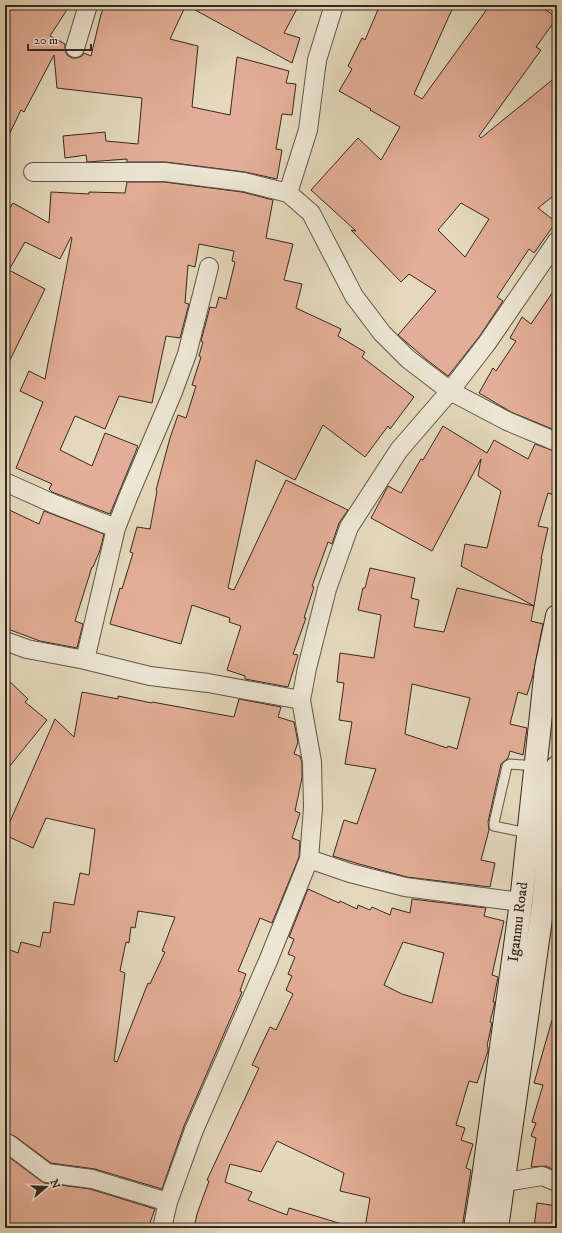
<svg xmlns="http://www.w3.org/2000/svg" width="562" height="1233" font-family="'IM FELL DW Pica',serif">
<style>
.building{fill:#e3ae97;stroke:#372820;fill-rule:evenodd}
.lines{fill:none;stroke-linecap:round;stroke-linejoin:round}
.lane-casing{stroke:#625447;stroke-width:11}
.street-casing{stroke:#625447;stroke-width:20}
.secondary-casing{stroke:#372820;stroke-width:24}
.lane{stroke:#ede6d3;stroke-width:9}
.street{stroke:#ede6d3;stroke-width:18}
.secondary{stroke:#ede6d3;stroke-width:22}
.labels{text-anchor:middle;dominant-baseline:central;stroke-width:3;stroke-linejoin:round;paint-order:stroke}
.street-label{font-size:15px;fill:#372820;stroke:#ede6d3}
</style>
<rect width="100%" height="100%" fill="#e4d9bc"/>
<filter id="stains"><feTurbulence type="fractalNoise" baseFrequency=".005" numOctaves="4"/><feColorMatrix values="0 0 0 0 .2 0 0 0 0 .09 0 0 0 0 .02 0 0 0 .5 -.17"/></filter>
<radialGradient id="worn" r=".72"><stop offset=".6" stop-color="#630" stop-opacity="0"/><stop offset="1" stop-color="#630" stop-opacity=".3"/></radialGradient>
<path class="building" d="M5 5H70L50 36 65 44V50L67 55 72 58H77L82 56 84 53 91 56 101 14 105 5H299L284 33 300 38 292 63 186 5 170 39 198 46 192 107 230 115 237 57 289 71 286 83 296 84 292 115 282 114 276 149 282 150 277 179 245 172 166 162H127V159L87 162 86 155 65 158 63 136 105 132 106 141 138 144 142 98 57 88 54 55 24 112 21 110 5 143Z
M380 5H454L414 94 422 99 490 5H539L557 18 536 47 541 50 479 136 481 138 557 76V193L538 208 556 222 534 253 529 249 497 297 503 301 479 337 448 376 427 360 398 335 436 291 409 274 401 282 351 230 356 231 311 190 358 138 381 160 400 127 370 110 371 109 339 91 352 69 348 66 362 38 365 40ZM461 203 489 219 465 257 438 230Z
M127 182H164L242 192 273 200 266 238 293 244 284 280 302 284 296 308 341 329 338 336 365 352 362 357 414 397 390 429 388 426 365 457 323 425 295 480 256 460 228 588 234 590 286 480 348 510 339 523 332 544 328 542 312 586 314 587 304 618H306L293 654 298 655 288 687 245 679V676L227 670 241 626 229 622 230 618 192 605 181 644 110 624 120 588 122 589 133 553 130 552 137 527 150 529 157 491 156 490 170 438 178 415 186 418 196 386 192 385 201 357 199 356 203 342 201 341 210 307 216 308 219 297 226 299 235 262 232 261 234 251 199 244 195 267 188 265 185 303 189 304 180 338 166 336 152 403 119 396 105 429 75 416 60 450 92 466 105 433 138 446 110 514 52 492 49 489 52 484 16 468 43 402 20 391 29 371 45 379 72 238 71 237 60 259 25 242 9 270 45 289 5 370V216L13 203 49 223 51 192 89 194V192L125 193Z
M557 286V431L511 412 479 393 493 368 496 371 516 341 510 338 522 317 531 324Z
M443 426 487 453 494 440 528 459 535 444 557 452V496L548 493 538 526 548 528 541 559H542L534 606 461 566 465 544 487 548 501 491 478 476 481 459 432 551 371 518 388 486 401 493 421 459 423 460Z
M5 508 39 524 44 511 104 534 100 550 93 567H92L75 621 83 624 77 648 40 641 5 628Z
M370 568 415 578 411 598 419 600 414 627 444 632 457 588 534 606 531 621 543 624 533 675 527 695 518 692 510 724 527 728 523 755 510 751 508 758 501 764 488 822 489 830 481 860 495 863 490 887 407 877 359 864 333 856 344 820 357 824 376 769 345 764 352 722 339 720 344 683 337 682 340 653 374 658 381 615 358 610 363 588H365ZM412 684 470 698 457 749 448 746 447 748 405 734Z
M5 677 28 699 25 702 47 720 5 772Z
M82 692 118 699V696L152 703V702L234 717 239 699 281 707 278 717 294 722 298 742 294 754 300 756 302 763V778L295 811 300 813 292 838 300 841 299 857 272 923 260 918 238 971 246 974 240 991 242 992 184 1126 162 1189 95 1169 51 1163 16 1137 5 1132V948L18 953 21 942 40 947 43 932 50 933 54 902 74 905 80 873 89 875 95 829 46 818 33 848 5 835V833L55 719 74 737ZM138 911 175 917 162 951 165 952 150 984 148 983 117 1062 114 1061 125 973 120 971 126 942 129 943 131 927 135 928Z
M308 889 339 903 340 901 357 909 358 905 370 910 372 907 390 915 392 908 410 913 412 899 486 908 484 916 504 921 492 975 498 977 493 1002H495L490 1022 492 1023 487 1046 488 1047V1051L477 1083 469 1081 456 1125 465 1128 461 1140 473 1144 466 1168 471 1170 462 1228H365L370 1198 340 1191 344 1173 277 1141 261 1172 230 1164 225 1182 252 1192 248 1200 287 1215 289 1208 342 1224 341 1228H194L197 1214 209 1181 207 1180 259 1068 252 1065 270 1027 276 1030 293 994 286 990 292 976 288 974 295 957 288 954 294 939 289 937ZM403 942 444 953 432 1003 402 994 384 985Z
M552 1020 557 1021V1171L546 1166 531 1167 536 1138 531 1136 536 1123 532 1122 543 1085 534 1083Z
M5 1154 41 1181 45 1183 90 1189 155 1209 148 1228H5Z
M537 1203 557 1206V1228H534Z"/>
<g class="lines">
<defs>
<path id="lane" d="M527 833 494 826V823L507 766 510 764 535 766"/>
<path id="street" d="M75 48 88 5
M33 172H165L244 182 288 193 311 213 354 296 382 333 408 359 450 391 507 421 557 442
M288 193 308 130 317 60 334 5
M5 482 54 504 116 528
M5 641 27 649 85 660 150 676 208 683 301 700
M85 660 116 528 129 495 173 392 187 354 209 267
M309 859 350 873 405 887 521 902
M5 1142 10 1145 47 1173 92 1179 168 1202
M492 1180 505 1182 542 1176 557 1182
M162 1228 168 1202 194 1130 268 961 309 859 313 808 312 762 301 700 307 668 327 589 349 527 399 450 450 391 487 343 557 241"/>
<path id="secondary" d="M475 1228 483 1178 521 902 546 668 557 616
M497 1228 543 905 557 767"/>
</defs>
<use href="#lane" class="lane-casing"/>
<use href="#street" class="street-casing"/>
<use href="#secondary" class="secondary-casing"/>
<use href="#lane" class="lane"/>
<use href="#street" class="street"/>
<use href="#secondary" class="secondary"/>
</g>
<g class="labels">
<g class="street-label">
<text transform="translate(518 922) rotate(-83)">Iganmu Road</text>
</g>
</g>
<rect width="562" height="1233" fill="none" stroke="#e4d9bc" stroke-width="20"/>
<rect x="6" y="6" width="550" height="1221" fill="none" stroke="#372820" stroke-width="2"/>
<rect x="10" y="10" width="542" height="1213" fill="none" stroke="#372820"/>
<g transform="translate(46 1187) rotate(71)" stroke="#ede6d3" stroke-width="3" paint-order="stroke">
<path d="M0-3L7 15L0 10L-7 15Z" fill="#372820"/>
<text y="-6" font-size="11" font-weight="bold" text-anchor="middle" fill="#372820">N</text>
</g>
<path d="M28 44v6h63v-6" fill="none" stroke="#372820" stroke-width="2"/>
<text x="34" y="44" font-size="12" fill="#372820" stroke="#ede6d3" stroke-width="3" paint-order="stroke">20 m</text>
<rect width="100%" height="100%" filter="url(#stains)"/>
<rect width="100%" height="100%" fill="url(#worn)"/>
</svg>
